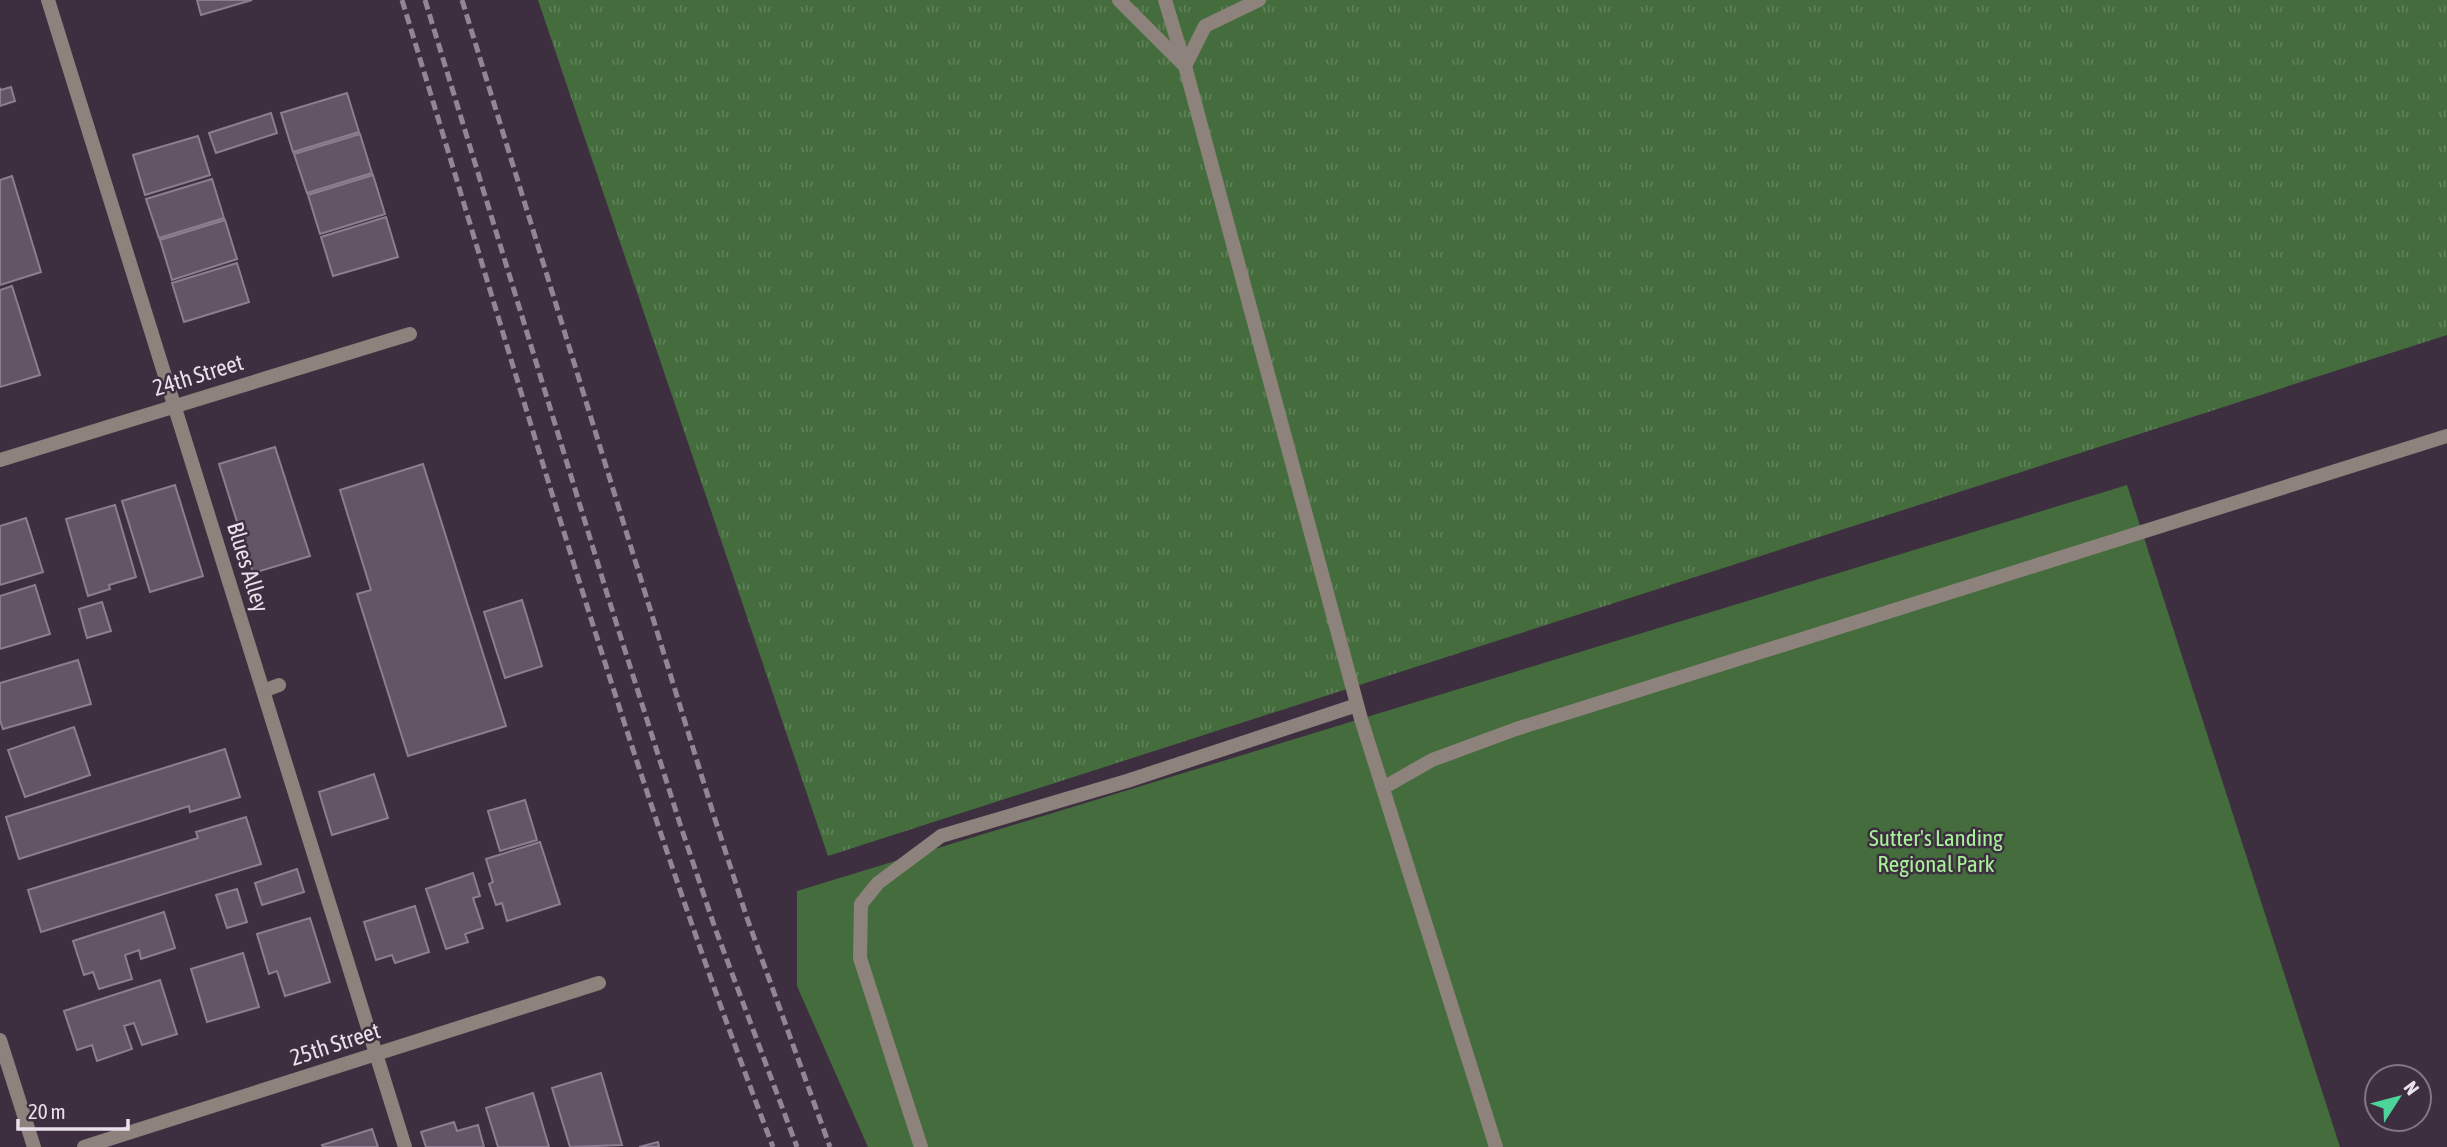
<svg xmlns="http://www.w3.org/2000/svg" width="2447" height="1147" font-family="'Asap Condensed',sans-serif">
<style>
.grass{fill:url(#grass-tufts)}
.park{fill:#446c3d}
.building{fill:#635466;stroke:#8d7d90;stroke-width:2}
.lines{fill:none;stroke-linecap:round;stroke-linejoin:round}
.lane{stroke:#8d827c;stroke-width:14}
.street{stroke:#8d827c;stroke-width:14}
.rail{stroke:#928693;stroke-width:5;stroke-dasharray:10 5;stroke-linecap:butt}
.labels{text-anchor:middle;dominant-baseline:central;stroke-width:5;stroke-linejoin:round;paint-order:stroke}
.street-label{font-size:23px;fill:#eae1eb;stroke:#3e2f40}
.park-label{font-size:23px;fill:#a6f198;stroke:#3e2f40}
</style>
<defs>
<pattern id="grass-tufts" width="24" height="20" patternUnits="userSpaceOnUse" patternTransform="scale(1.75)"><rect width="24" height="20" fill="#446c3d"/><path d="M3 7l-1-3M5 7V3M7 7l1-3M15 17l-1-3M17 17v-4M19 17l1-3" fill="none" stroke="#5f8159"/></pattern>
</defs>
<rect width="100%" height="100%" fill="#3e2f40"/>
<path class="grass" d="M538 0H2447V335L828 856Z"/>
<path class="park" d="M2127 485 2340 1147H868L797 986V891Z"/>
<path class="building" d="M197 0H252L201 15Z
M11 87 15 101 0 106V88L1 90Z
M347 93 359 132 293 152 281 113Z
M271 113 277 133 216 153 209 133Z
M360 134 372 173 307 193 294 154Z
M198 136 210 175 145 195 133 155Z
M373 175 385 214 320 234 308 195Z
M12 176 41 272 0 285V180Z
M212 179 224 218 159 238 146 199Z
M386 217 398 257 333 276 321 237Z
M225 220 237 259 172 280 160 240Z
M237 263 249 302 184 322 172 283Z
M12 286 40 375 0 387V290Z
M275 447 310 556 253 573 219 464Z
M423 464 506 726 408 756 357 594 371 590 340 490Z
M175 485 203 576 150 592 122 501Z
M115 505 136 577 109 585 110 589 88 596 66 519Z
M26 518 43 572 0 585V526Z
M35 585 50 634 0 649V596Z
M522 600 542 666 505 678 484 612Z
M102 602 111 631 87 638 79 609Z
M78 660 91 704 3 729 0 720V683Z
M74 727 90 775 25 797 8 750Z
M225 749 240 797 190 812 189 806 19 859 6 817Z
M374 774 388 818 332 835 319 792Z
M525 800 537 840 500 851 488 811Z
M246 817 261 864 41 932 28 890 198 838 196 832Z
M540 842 560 904 507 921 502 903 496 905 489 884 493 882 486 859Z
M297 869 304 892 262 905 255 883Z
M473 873 480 896 473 898 483 928 465 934 468 942 446 949 426 889Z
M237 889 247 922 227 928 216 895Z
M415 906 429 952 395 963 392 955 376 960 364 922Z
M164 912 175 948 141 959 139 950 125 955 132 979 99 989 93 972 84 975 73 941Z
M310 918 330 982 285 996 277 971 269 974 257 934Z
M243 953 259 1007 207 1022 191 969Z
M160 980 177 1034 142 1045 134 1023 124 1026 132 1049 97 1061 92 1045 77 1050 64 1011Z
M601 1073 622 1145 570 1147 552 1088Z
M533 1093 549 1147H498L486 1108Z
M454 1122 457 1131 478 1125 484 1147H426L421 1132Z
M372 1129 378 1147H323L322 1145Z
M658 1142 659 1147H639Z"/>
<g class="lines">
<path class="lane" d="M48 0 405 1147
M1119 0 1185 66 1165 0
M1259 0 1205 26 1185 66 1361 719 1496 1147
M263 691 279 685
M1383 788 1432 760 1516 729 2447 436
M921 1147 860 958 861 904 878 883 941 836 1127 781 1357 705"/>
<path class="street" d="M0 460 410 334
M0 1040 34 1147
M84 1147 599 983"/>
<path class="rail" d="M402 0C520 384 629 771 773 1147
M425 0 609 600 681 827 715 928 797 1147
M462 0 714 816 747 918 830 1147"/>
</g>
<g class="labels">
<g class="street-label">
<text transform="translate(198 375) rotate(-17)">24th Street</text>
<text transform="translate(248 567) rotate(73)">Blues Alley</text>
<text transform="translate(335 1044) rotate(-18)">25th Street</text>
</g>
<g class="park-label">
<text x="1936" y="838">Sutter's Landing<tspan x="1936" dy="26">Regional Park</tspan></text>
</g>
</g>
<g transform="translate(2398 1098) rotate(54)"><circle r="33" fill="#3e2f40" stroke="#837684" stroke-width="2"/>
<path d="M0-5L12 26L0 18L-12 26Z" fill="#4cd49b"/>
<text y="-10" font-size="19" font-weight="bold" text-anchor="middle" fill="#eae1eb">N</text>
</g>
<path d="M18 1119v10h110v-10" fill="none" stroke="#eae1eb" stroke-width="3.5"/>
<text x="28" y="1119" font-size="21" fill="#eae1eb" stroke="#3e2f40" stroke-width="5" paint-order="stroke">20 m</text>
</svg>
